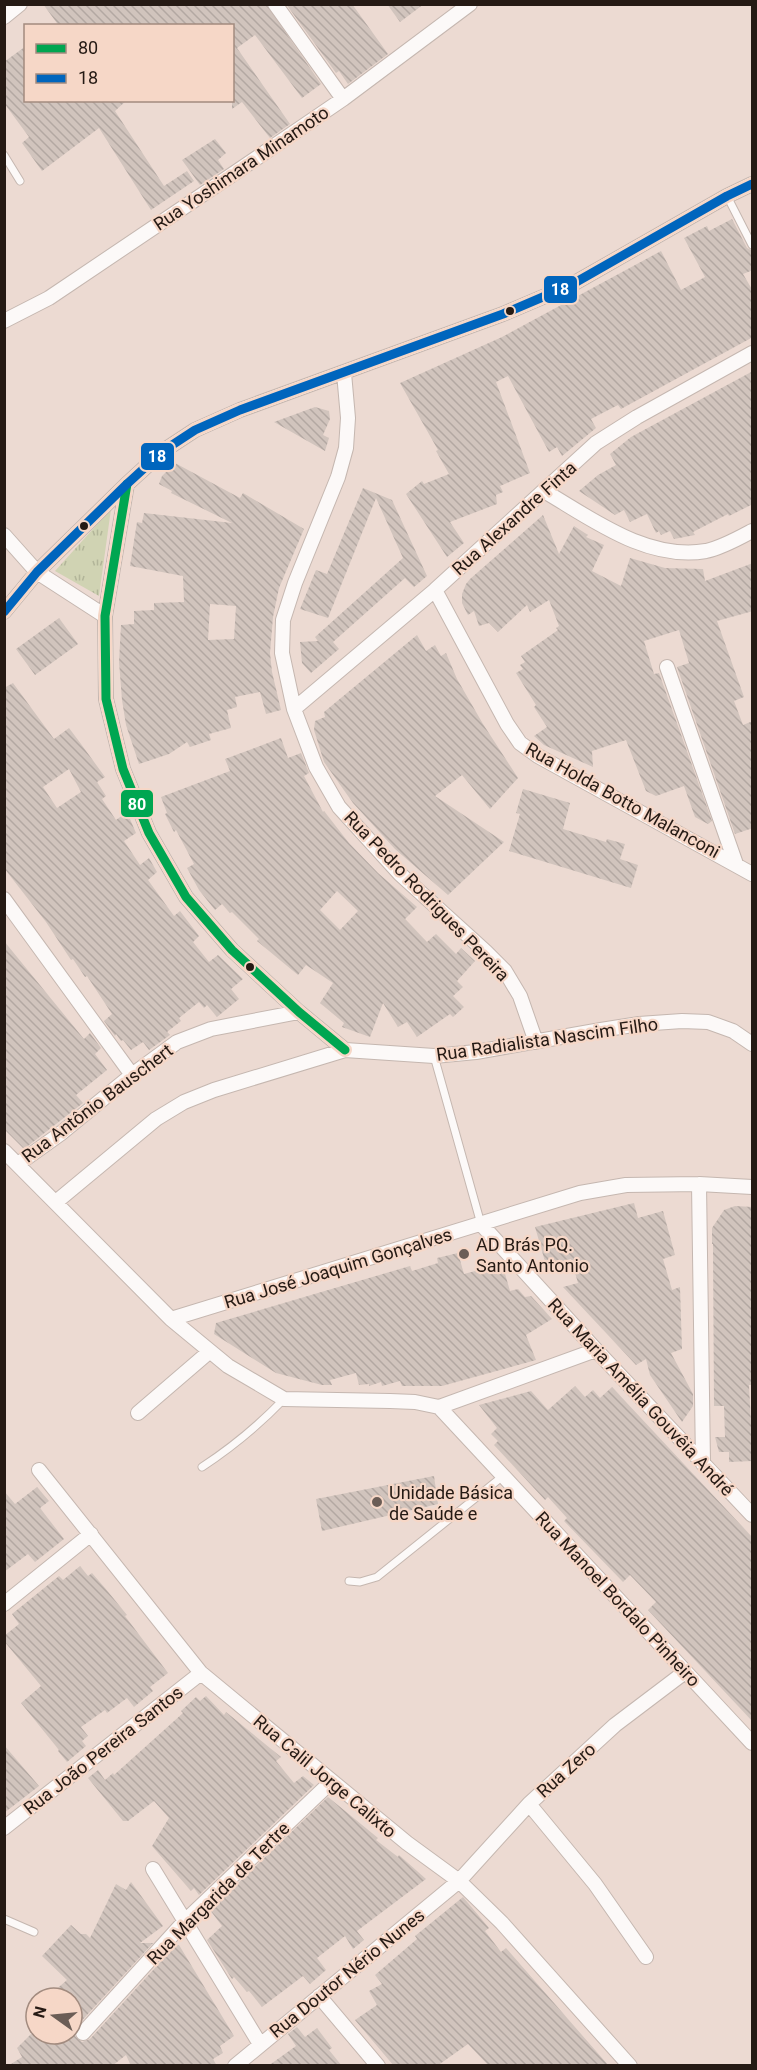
<svg xmlns="http://www.w3.org/2000/svg" width="757" height="2070" font-family="Roboto,sans-serif">
<style>
.park{fill:url(#park-tufts)}
.building{fill:url(#building-back-hatch);fill-rule:evenodd}
.lines{fill:none;stroke-linecap:round;stroke-linejoin:round}
.service-casing{stroke:#c5b7b0;stroke-width:9}
.minor-casing{stroke:#c5b7b0;stroke-width:16}
.service{stroke:#fcf9f8;stroke-width:7}
.minor{stroke:#fcf9f8;stroke-width:14}
.bus-1-casing{stroke:#f6d7c7;stroke-width:14}
.bus-2-casing{stroke:#f6d7c7;stroke-width:14}
.bus-1{stroke:#00a651;stroke-width:9}
.bus-2{stroke:#0065bd;stroke-width:9}
.bus-dot{fill:#251a14;stroke:#f6d7c7;stroke-width:2}
.poi-dot{fill:#6b5d56;stroke:#f6d7c7;stroke-width:2}
.labels{text-anchor:middle;dominant-baseline:central;stroke-width:4.5;stroke-linejoin:round;paint-order:stroke}
.street-label{font-size:18px;fill:#251a14;stroke:#f6d7c7}
.poi-label{font-size:18px;fill:#251a14;stroke:#f6d7c7;text-anchor:start}
.line-badge{stroke:#f6d7c7;stroke-width:2}
.badge-label{font-size:16px;text-anchor:middle;font-weight:bold;fill:#fff}
</style>
<defs>
<pattern id="park-tufts" width="24" height="20" patternUnits="userSpaceOnUse" patternTransform="scale(1.5)"><rect width="24" height="20" fill="#d0d3b3"/><path d="M3 7l-1-3M5 7V3M7 7l1-3M15 17l-1-3M17 17v-4M19 17l1-3" fill="none" stroke="#b2b599"/></pattern>
<pattern id="building-back-hatch" width="6" height="6" patternUnits="userSpaceOnUse" patternTransform="scale(1.5)"><rect width="6" height="6" fill="#d1c4bd"/><path d="M-1 5l2 2M0 0l6 6M5-1l2 2" fill="none" stroke="#b3a8a2"/></pattern>
</defs>
<rect width="100%" height="100%" fill="#ecdad2"/>
<path class="park" d="M111 509 99 596 55 571Z"/>
<path class="building" d="M43 4H266L321 84 302 98 255 35 237 48 290 124 270 138 242 102 232 109V26H59Z
M286 4H352L388 54 348 84 339 71 336 73Z
M387 4H424L400 22Z
M26 46V100H127L115 111 164 186 187 171 194 181 151 210 99 128 42 171 22 143 29 137 4 103V62Z
M215 139 226 153 218 160 224 169 200 185 182 160Z
M732 219 747 248 753 251V270L743 274 753 291V337L621 409 618 405 591 419 596 428 562 456 557 447 549 452 508 376 496 382 530 473 500 486 503 492 496 495 497 504 450 522 464 543 447 557 406 494 422 481 424 484 449 474 436 451 438 450 400 383 502 337 661 251 681 290 705 277 684 238 707 226 709 231Z
M753 371V504L729 516 728 514 693 532 695 535 674 539 670 531 661 535 659 531 656 533 647 514 630 522 624 510 615 515 579 491 598 475 616 465 610 454 631 437Z
M315 407 329 411 330 419 323 435 329 438 325 451 274 422Z
M175 463 240 498 243 493 304 529 279 588 273 617 270 653 272 672 281 710 266 714 260 692 235 697 237 707 227 710 231 728 209 734 211 740 190 747 187 742 169 754 139 764 126 725 122 700 119 662 121 625 134 624V611L154 610V603L184 602 183 576 130 566 137 522 142 523 144 513 232 523 171 493 172 491 159 484 162 476ZM210 604 236 606 234 639 208 640Z
M363 488 392 500 427 576 414 587 405 578 333 642 339 649 311 673 302 663 300 642 318 641 315 637 403 558 376 498 328 618 300 609 316 570 327 574Z
M543 515 559 554 574 526 588 535 586 537 604 545 592 571 621 586 630 558 665 568 703 569 705 581 753 563V611L717 621 744 697 734 701 743 725 753 721V828L735 834 677 667 689 663 679 630 644 641 654 674 659 673 712 821 708 824 695 817 684 786 656 796 646 791 626 740 592 751 593 767 544 745 534 736 547 727 534 707 536 705 516 673 523 669 520 665 525 662 521 656 558 630 556 628 559 626 549 600 530 612 527 605 498 632 489 623 479 626 474 611 468 615 462 603V594L466 584 470 579Z
M59 618 78 644 35 675 16 649Z
M417 635 426 651 435 645 441 656 446 653 457 679 483 724 518 778 490 809 462 775 435 796 504 842 448 895 395 849 353 803 324 762 314 730 315 721 325 717 324 712Z
M13 683 54 739 69 728 81 744 105 777 97 782 106 796 102 799 116 820 127 812 136 833 124 841 140 865 149 858 157 872 148 880 174 916 180 911 199 936 193 942 209 962 218 955 243 979 231 989 239 999 217 1017 207 1005 204 1008 199 1002 179 1018 181 1021 167 1032 170 1035 149 1050 143 1042 131 1050 123 1040 121 1041 116 1034 115 1036 104 1021 112 1014 87 976 85 977 73 959 71 960 46 922 4 868V688ZM69 769 81 792 57 808 43 787Z
M281 738 288 758 301 753 309 773 304 776 323 812 324 811 349 843 378 873 417 907 405 919 427 942 436 934 456 954 461 948 475 961 457 981 463 987 453 996 464 1007 453 1017 450 1014 417 1037 407 1022 398 1027 383 1003 370 1037 342 1027 344 1023 320 1003 333 983 306 965 298 975 257 941 259 939 232 912 230 913 222 904 215 910 199 890 187 868 194 864 176 830 174 832 165 814 167 813 161 797 230 771 225 759ZM337 891 358 911 340 930 320 910Z
M523 789 570 803 563 829 606 842 607 839 625 844 620 859 638 865 631 888 509 851 520 814 516 813Z
M4 941 84 1039 90 1033 101 1048 95 1054 107 1070 76 1095 83 1103 24 1149 4 1129Z
M634 1203 638 1218 663 1211 675 1255 663 1259 672 1290 680 1287 682 1349 671 1353 693 1394V1406L682 1422 650 1375 646 1359 636 1365 563 1287 578 1283 571 1259 546 1265 535 1227Z
M735 1206 753 1207V1385H749L753 1461 729 1462V1452H719L715 1437H725L724 1406H714L713 1244H712V1228L724 1210Z
M458 1253 464 1274 490 1267 491 1270 503 1267 510 1291 518 1289 525 1297 531 1296 552 1319 526 1335 536 1360 442 1386H402L400 1381 382 1386 381 1382 369 1386V1384L359 1385 356 1373 330 1380 332 1385H322L276 1373 214 1334 216 1323 410 1266 412 1271 438 1263 437 1258Z
M575 1386 585 1397 593 1390 600 1398 612 1387 753 1538V1722L648 1610 656 1602 630 1575 623 1582 564 1521 567 1518 548 1497 545 1500 494 1445 498 1441 491 1434 497 1428 479 1405 531 1391 548 1410Z
M434 1476 438 1504 322 1531 316 1499Z
M37 1487 49 1501 40 1508 64 1539 35 1562 28 1554 4 1572V1491L15 1504Z
M80 1566 88 1576 92 1573 105 1588 127 1615 125 1616 168 1673 150 1687 153 1691 134 1707 127 1698 107 1713 105 1710 81 1727 88 1736 82 1741 86 1746 67 1762 58 1751 59 1750 21 1703 41 1686 4 1641V1636L19 1624 12 1614 59 1576 63 1580Z
M206 1696 224 1715 226 1712 281 1757 276 1761 294 1783 303 1776 314 1785 199 1895 194 1888 191 1891 152 1846 169 1818 154 1801 128 1821H123L88 1778 98 1770 105 1780 113 1773 114 1775 183 1713 181 1711 196 1697 200 1701Z
M4 1745 39 1786 4 1813Z
M328 1797 378 1838 376 1840 398 1857 399 1855 426 1879 357 1931 364 1940 353 1949 345 1936 317 1958 326 1970 310 1984 303 1976 262 2007 249 1991 247 1992 234 1977 232 1979 207 1940 222 1926 210 1910Z
M131 1882 163 1926 140 1943H153L76 2027 75 2036 82 2042 90 2039 176 1945H179L234 2036 220 2046 223 2053 213 2059 217 2066H131L126 2055 112 2066H8L22 2057 17 2048 31 2034H72V1998H46L67 1980 42 1956 71 1925 81 1934H86L90 1938 116 1884 126 1890Z
M463 1897 489 1928 485 1931 501 1952 506 1948 609 2066H489L468 2044 437 2066H394L355 2020 377 2005 369 1991 382 1984 375 1975 417 1939 415 1936Z
M297 2027 305 2037 317 2028 332 2048 329 2050 342 2066H268L296 2046 288 2034Z"/>
<g class="lines">
<defs>
<path id="service" d="M4 155 20 181
M727 196 752 245
M434 1056 481 1224
M202 1467C234 1446 258 1426 284 1399
M349 1581 360 1582 377 1577 503 1476
M4 1919 34 1932"/>
<path id="minor" d="M275 4 343 99
M4 17 20 4
M4 321 49 298 239 170 343 99 470 4
M344 373 348 418 346 448 338 477 295 583 283 620 282 653 294 709 316 767 339 807 400 874 486 952 505 971 520 996 536 1042
M127 484 105 616 106 699 123 769 149 833 186 897 232 950 299 1012 345 1050
M544 491C592 519 647 561 706 551 721 548 739 538 752 531
M4 535 37 572 105 616
M435 590 507 724 520 743 538 756 752 874
M4 612 37 572 127 484 163 451 195 430 240 410 503 314 571 285 727 196 752 184
M667 667 736 864
M294 709 435 590 596 443 637 417 752 353
M4 899 132 1075
M4 1151 171 1319 228 1366 284 1399 390 1401 415 1402 439 1407 752 1743
M18 1164 60 1134 132 1075 177 1042 211 1029 299 1012
M699 1184 703 1464
M56 1202 156 1119 184 1102 214 1090 345 1050 434 1056 476 1052 601 1030 639 1024 682 1021 708 1022 733 1031 752 1044
M481 1224 596 1350 752 1515
M171 1319 580 1193 626 1185 699 1184 752 1187
M439 1407 596 1350
M138 1413 209 1352
M39 1470 201 1673 407 1843 459 1881 502 1923 630 2066
M4 1604 91 1534
M529 1804 595 1884 646 1957
M4 1828 201 1673
M153 1869 260 2044
M319 1996 378 2066
M83 2033 185 1921 331 1782
M235 2066 459 1881 529 1804 615 1725 685 1672"/>
</defs>
<use href="#service" class="service-casing"/>
<use href="#minor" class="minor-casing"/>
<use href="#service" class="service"/>
<use href="#minor" class="minor"/>
<defs>
<path id="bus-1" d="M127 484 105 616 106 699 123 769 149 833 186 897 232 950 299 1012 345 1050"/>
<path id="bus-2" d="M4 612 37 572 127 484 163 451 195 430 240 410 503 314 571 285 727 196 752 184"/>
</defs>
<use href="#bus-1" class="bus-1-casing"/>
<use href="#bus-2" class="bus-2-casing"/>
<use href="#bus-1" class="bus-1"/>
<use href="#bus-2" class="bus-2"/>
</g>
<g class="bus-dot">
<circle cx="510" cy="311" r="5"/>
<circle cx="84" cy="526" r="5"/>
<circle cx="250" cy="967" r="5"/>
</g>
<g class="poi-dot">
<circle cx="464" cy="1254" r="6"/>
<circle cx="377" cy="1502" r="6"/>
</g>
<g class="labels">
<g class="street-label">
<text transform="translate(241 168) rotate(-34)">Rua Yoshimara Minamoto</text>
<text transform="translate(514 518) rotate(-42)">Rua Alexandre Finta</text>
<text transform="translate(623 800) rotate(29)">Rua Holda Botto Malanconi</text>
<text transform="translate(427 896) rotate(46)">Rua Pedro Rodrigues Pereira</text>
<text transform="translate(547 1039) rotate(-8)">Rua Radialista Nascim Filho</text>
<text transform="translate(97 1103) rotate(-37)">Rua Antônio Bauschert</text>
<text transform="translate(338 1268) rotate(-17)">Rua José Joaquim Gonçalves</text>
<text transform="translate(641 1397) rotate(47)">Rua Maria Amélia Gouvêia André</text>
<text transform="translate(618 1599) rotate(47)">Rua Manoel Bordalo Pinheiro</text>
<text transform="translate(103 1750) rotate(-38)">Rua João Pereira Santos</text>
<text transform="translate(566 1770) rotate(-42)">Rua Zero</text>
<text transform="translate(325 1776) rotate(40)">Rua Calil Jorge Calixto</text>
<text transform="translate(218 1893) rotate(-45)">Rua Margarida de Tertre</text>
<text transform="translate(347 1973) rotate(-39)">Rua Doutor Nério Nunes</text>
</g>
<g class="poi-label">
<text x="476" y="1244">AD Brás PQ.<tspan x="476" dy="21">Santo Antonio</tspan></text>
<text x="389" y="1492">Unidade Básica<tspan x="389" dy="21">de Saúde e</tspan></text>
</g>
</g>
<g class="line-badge">
<rect x="543" y="275" width="35" height="29" rx="6" fill="#0065bd"/>
<rect x="140" y="442" width="35" height="29" rx="6" fill="#0065bd"/>
<rect x="120" y="789" width="34" height="29" rx="6" fill="#00a651"/>
</g>
<g class="badge-label">
<text x="560" y="295">18</text>
<text x="157" y="462">18</text>
<text x="137" y="810">80</text>
</g>
<rect width="757" height="2070" fill="none" stroke="#251a14" stroke-width="12"/>
<rect x="24" y="24" width="210" height="78" fill="#f6d7c7" stroke="#a28b7f" stroke-width="1.5"/>
<rect x="36" y="44" width="30" height="9" fill="#00a651" stroke="#a28b7f" stroke-width="1.5"/>
<text x="78" y="54" font-size="18" fill="#251a14">80</text>
<rect x="36" y="74" width="30" height="9" fill="#0065bd" stroke="#a28b7f" stroke-width="1.5"/>
<text x="78" y="84" font-size="18" fill="#251a14">18</text>
<g transform="translate(54 2016) rotate(285)"><circle r="28" fill="#f6d7c7" stroke="#a28b7f" stroke-width="1.5"/>
<path d="M0-4.5L10 22L0 15L-10 22Z" fill="#6b5d56"/>
<text y="-9" font-size="16" font-weight="bold" text-anchor="middle" fill="#251a14">N</text>
</g>
</svg>
